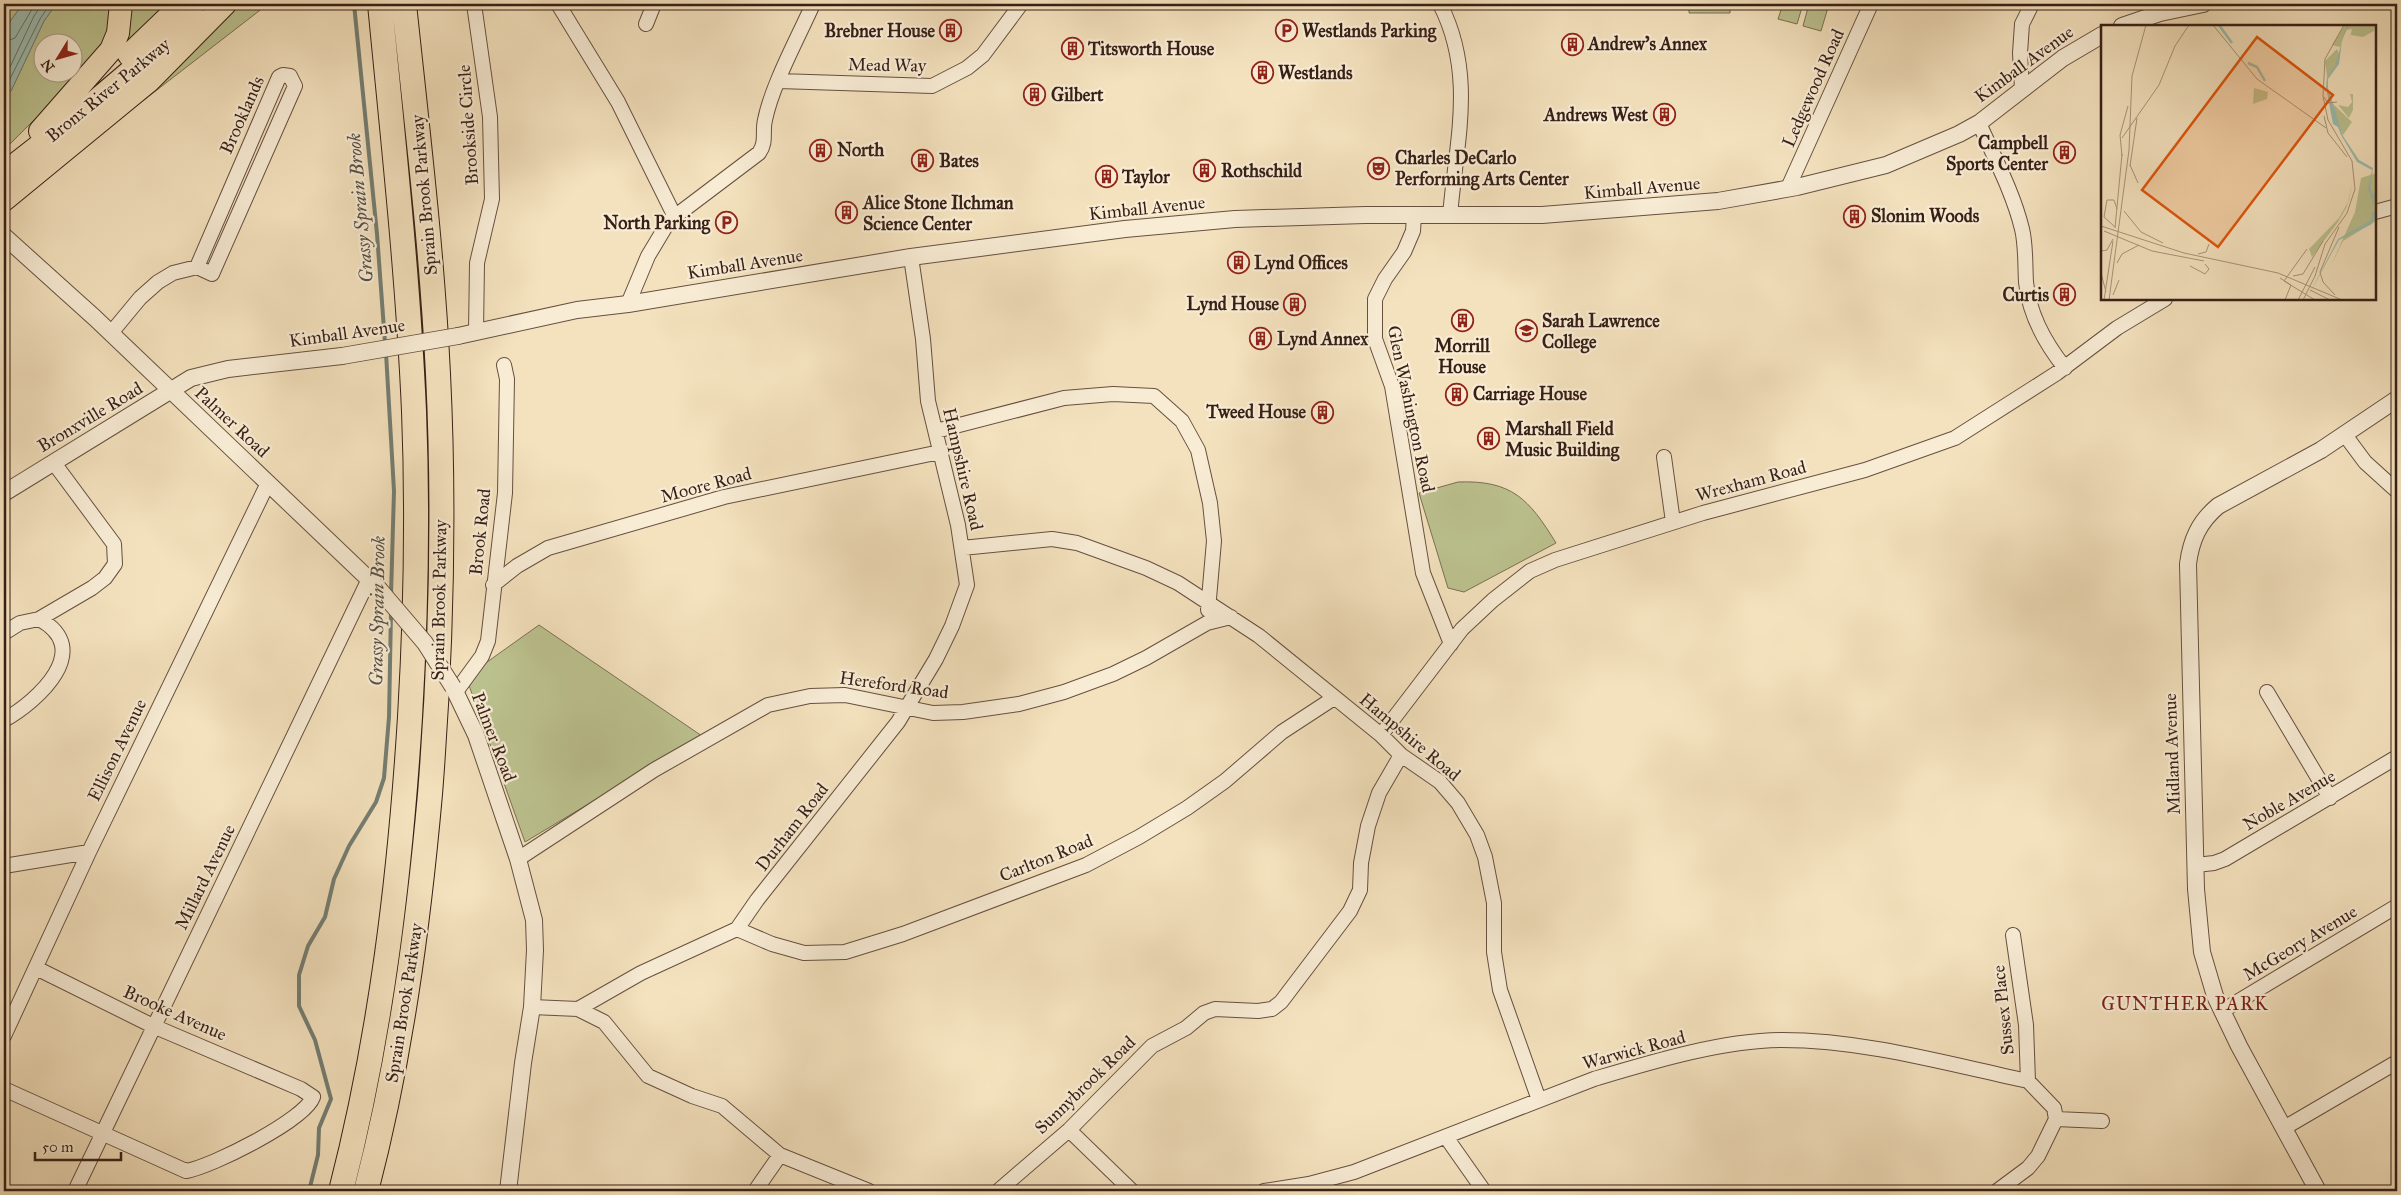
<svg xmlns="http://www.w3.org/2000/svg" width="2401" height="1195" font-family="'IM FELL Great Primer',serif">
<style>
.green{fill:#bcc390;stroke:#7a7153;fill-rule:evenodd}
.water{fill:#9cbeb1;stroke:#747e73}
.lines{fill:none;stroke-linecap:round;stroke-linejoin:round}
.shore{stroke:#6a6e64;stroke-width:1}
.stream{stroke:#747e73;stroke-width:4}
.minor-casing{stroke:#665040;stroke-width:16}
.tertiary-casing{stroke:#665040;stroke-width:18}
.trunk-casing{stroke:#371f16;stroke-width:24}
.motorway-casing{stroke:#371f16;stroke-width:26}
.minor{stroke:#f8ecd5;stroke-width:14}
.tertiary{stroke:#f8ecd5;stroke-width:16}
.trunk{stroke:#f4e2be;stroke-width:22}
.motorway{stroke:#f4e2be;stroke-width:24}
.tertiary-bridge-casing{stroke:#665040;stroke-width:18;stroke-linecap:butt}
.tertiary-bridge{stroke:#f8ecd5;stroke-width:16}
.labels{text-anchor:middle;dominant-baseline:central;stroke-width:4.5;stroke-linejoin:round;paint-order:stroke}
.poi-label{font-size:18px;font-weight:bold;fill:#371f16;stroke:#f8ecd5;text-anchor:start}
.street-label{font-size:18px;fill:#371f16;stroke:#f8ecd5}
.water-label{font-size:19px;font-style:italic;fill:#554f44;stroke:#f8ecd5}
.neighbourhood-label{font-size:19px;letter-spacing:1px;fill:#7a1f14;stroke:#f8ecd5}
.inset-river{fill:none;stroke:#9cbeb1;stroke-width:2.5}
.inset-road{fill:none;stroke:#a8947b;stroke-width:1}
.view{fill:#df560c;fill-opacity:0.15;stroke:#df560c;stroke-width:2.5}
.inset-edge{fill:none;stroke:#371f16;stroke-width:2.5}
</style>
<rect width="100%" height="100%" fill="#f4e2be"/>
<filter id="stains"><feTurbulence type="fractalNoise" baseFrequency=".004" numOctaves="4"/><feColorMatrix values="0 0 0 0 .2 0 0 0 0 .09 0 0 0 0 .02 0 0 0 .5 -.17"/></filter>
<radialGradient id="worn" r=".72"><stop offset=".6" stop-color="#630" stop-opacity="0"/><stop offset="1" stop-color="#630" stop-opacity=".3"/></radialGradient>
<path class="green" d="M4 4H23L11 20 4 35Z
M56 4H111L106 39 56 98 4 150V97L11 91 44 21ZM42 42H72V72H42Z
M128 4H172L122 52Z
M235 4H268L131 110Z
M1689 4H1730V13H1689Z
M1783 4H1803L1797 24 1778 19Z
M1809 4H1829L1821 31 1803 26Z
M1458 482C1512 480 1529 499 1556 543L1464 592 1448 588 1419 493Z
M539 625 702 736 525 842 466 677Z"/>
<path class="water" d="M23 4H56L44 21 11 91 4 97V35L11 20Z"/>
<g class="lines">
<path class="shore" d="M4 42 15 38 31 11 33 4
M4 80 34 16 42 4
M4 91 40 19 50 4"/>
<path class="stream" d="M354 4 377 234 385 343
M386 353 394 491 391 595
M309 1191 318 1155 319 1128 331 1099 315 1040 299 1006V975L308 946 325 917 334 879 349 846 376 802 384 778 389 717 391 612"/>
<defs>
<path id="minor" d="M474 4 490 117 492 199 477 263 476 332
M558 4 618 102 675 217
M1440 4C1476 75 1456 141 1450 216
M646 24 654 4
M779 81 932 86 967 68 983 55 1021 4
M2022 89 2020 53 2022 24 2032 4
M1979 123C1994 157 2013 192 2022 229 2026 245 2025 265 2026 282 2029 314 2045 343 2065 368
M1788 188 1871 4
M2375 212 2397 206
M1414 215 1413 231 1404 252 1385 279 1375 299V339L1392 386 1423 573 1451 644
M628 304 648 256 669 221 759 153C767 142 762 132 765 120 772 85 798 38 813 4
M111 333 140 298 158 282 173 273 197 267 212 274 295 86 290 76 283 75 279 77 197 267
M936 431 1064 398 1113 394 1154 396 1182 421 1198 450 1210 503 1214 541 1208 610
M2345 435 2365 462 2397 491
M1664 457 1673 522
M962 548 1052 539 1077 543 1146 568 1178 583 1259 636 1381 735 1401 755 1440 782 1458 803 1477 835 1485 857 1494 903V952L1500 990 1539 1100
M493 585 517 566 548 548 724 497 940 452
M4 633 20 623 39 619 92 588 105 578 115 564 114 544 54 463
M2267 692 2330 798
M455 693 482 656 488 641 505 493 507 379 504 365
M4 720C38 701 95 649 39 619
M1381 735 1462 629 1493 600 1530 571 1555 560 1703 513 1865 470 1955 438 2057 373 2117 328 2165 299
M518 859 654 770 768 705 810 696 845 695 933 713 963 712 1019 704 1064 692 1113 674 1146 658 1207 623 1231 617
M2196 865 2214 863 2225 859 2397 757
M4 866 89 852
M737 929 772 944 804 953 845 952 903 934 1086 865 1139 837 1187 808 1225 781 1282 732 1334 698
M2013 935 2026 1025 2028 1081
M532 1007 578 1009 641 973 737 929 757 900 898 722 936 659 952 626 967 585 958 525 928 401 923 339 911 257
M578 1009 604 1022 648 1076 692 1096 722 1106 780 1155 869 1191
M2222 1011 2397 906
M4 1036 89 852 268 483
M4 1089 186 1171C211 1167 305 1120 313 1097L301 1089 153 1026 36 968
M2056 1119 2102 1121
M2284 1128 2397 1062
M1069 1130 1132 1191
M1446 1137 1484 1191
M75 1191 369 579
M755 1191 780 1155
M998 1191 1069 1130 1152 1046 1186 1028 1204 1013 1215 1009 1258 1011 1272 1009 1281 1002 1350 911 1360 890 1361 863 1368 826 1379 793 1401 755
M1264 1191 1309 1184 1354 1172 1594 1079C1651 1062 1723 1040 1782 1040 1865 1040 1948 1064 2028 1081
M1997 1191 2028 1168 2038 1156 2056 1119 2054 1108 2028 1081"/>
<path id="tertiary" d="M2122 26 2160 13 2203 4
M4 236 95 318 379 589
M458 336 577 310 628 304 911 257 1125 229 1235 219 1365 215H1542L1718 201 1797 187 1886 165 1959 134 1979 123 2063 58 2102 35
M4 493 191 378 228 369 342 356
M453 687 476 735 518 859 534 920 535 950 532 1007 523 1063 508 1191
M2318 1191 2239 1046 2215 996 2202 952 2196 889 2188 564C2191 540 2199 522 2218 506L2321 450 2397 399"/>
<path id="trunk" d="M129 55 182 4
M40 131 111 50 118 33 121 4
M4 173 86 109 194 17
M4 200 149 81 225 4"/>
<path id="motorway" d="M341 1191C381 1036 400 877 410 717 416 615 418 513 414 411 408 275 393 139 380 4
M366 1191C400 1061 418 928 430 794 441 655 445 515 438 374 432 250 417 127 404 4"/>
</defs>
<use href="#minor" class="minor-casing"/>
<use href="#tertiary" class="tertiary-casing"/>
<use href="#trunk" class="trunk-casing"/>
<use href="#motorway" class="motorway-casing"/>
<use href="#minor" class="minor"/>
<use href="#tertiary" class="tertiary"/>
<use href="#trunk" class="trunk"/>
<use href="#motorway" class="motorway"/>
<defs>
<path id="tertiary-bridge" d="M342 356 458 336
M379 589 425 643 453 687"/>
</defs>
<use href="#tertiary-bridge" class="tertiary-bridge-casing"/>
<use href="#tertiary-bridge" class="tertiary-bridge"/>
</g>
<defs>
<symbol id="building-ring" viewBox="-11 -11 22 22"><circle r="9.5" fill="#f8ecd5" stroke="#8f2418" stroke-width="1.5"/><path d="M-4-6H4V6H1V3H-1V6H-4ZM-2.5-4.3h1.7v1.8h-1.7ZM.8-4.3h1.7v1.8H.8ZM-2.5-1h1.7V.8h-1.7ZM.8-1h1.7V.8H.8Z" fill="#8f2418"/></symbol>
<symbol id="parking-ring" viewBox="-11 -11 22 22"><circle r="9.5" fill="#f8ecd5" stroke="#8f2418" stroke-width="1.5"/><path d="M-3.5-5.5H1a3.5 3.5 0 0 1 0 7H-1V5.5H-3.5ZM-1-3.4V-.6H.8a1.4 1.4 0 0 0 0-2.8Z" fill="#8f2418"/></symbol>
<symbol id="theatre-ring" viewBox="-11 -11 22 22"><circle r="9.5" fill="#f8ecd5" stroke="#8f2418" stroke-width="1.5"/><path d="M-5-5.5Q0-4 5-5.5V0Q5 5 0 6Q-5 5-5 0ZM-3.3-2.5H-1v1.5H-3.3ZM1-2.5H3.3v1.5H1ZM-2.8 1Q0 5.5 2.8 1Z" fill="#8f2418"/></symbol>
<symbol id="university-ring" viewBox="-11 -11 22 22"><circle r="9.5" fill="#f8ecd5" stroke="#8f2418" stroke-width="1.5"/><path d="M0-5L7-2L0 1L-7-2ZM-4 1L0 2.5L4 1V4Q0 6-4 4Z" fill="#8f2418"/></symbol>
</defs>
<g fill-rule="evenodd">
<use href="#building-ring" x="938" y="18" width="25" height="25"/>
<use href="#parking-ring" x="1274" y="18" width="25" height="25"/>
<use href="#building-ring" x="1560" y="32" width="25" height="25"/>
<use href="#building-ring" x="1060" y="36" width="25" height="25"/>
<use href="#building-ring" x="1250" y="60" width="25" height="25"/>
<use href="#building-ring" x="1022" y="82" width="25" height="25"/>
<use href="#building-ring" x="1652" y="102" width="25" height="25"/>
<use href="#building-ring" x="808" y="138" width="25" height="25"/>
<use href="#building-ring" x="2052" y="140" width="25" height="25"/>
<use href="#building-ring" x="910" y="148" width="25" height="25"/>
<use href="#theatre-ring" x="1366" y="156" width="25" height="25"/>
<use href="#building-ring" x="1192" y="158" width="25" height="25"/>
<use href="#building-ring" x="1094" y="164" width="25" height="25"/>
<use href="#building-ring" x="834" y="200" width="25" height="25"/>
<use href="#building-ring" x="1842" y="204" width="25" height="25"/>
<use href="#parking-ring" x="714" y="210" width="25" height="25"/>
<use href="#building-ring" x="1226" y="250" width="25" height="25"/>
<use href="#building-ring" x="2052" y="282" width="25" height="25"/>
<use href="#building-ring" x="1282" y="292" width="25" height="25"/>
<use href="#building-ring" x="1450" y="308" width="25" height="25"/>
<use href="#university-ring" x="1514" y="318" width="25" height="25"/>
<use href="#building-ring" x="1248" y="326" width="25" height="25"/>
<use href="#building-ring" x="1444" y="382" width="25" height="25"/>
<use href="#building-ring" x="1310" y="400" width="25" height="25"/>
<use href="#building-ring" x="1476" y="426" width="25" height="25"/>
</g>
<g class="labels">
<g class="poi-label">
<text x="935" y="31" text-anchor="end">Brebner House</text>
<text x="1302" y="31">Westlands Parking</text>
<text x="1588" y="44">Andrew's Annex</text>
<text x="1088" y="49">Titsworth House</text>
<text x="1278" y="73">Westlands</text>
<text x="1051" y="95">Gilbert</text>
<text x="1648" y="115" text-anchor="end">Andrews West</text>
<text x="2048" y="143" text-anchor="end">Campbell<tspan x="2048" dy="21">Sports Center</tspan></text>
<text x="837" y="150">North</text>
<text x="1395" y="158">Charles DeCarlo<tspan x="1395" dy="21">Performing Arts Center</tspan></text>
<text x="939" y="161">Bates</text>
<text x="1221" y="171">Rothschild</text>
<text x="1122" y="177">Taylor</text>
<text x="863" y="203">Alice Stone Ilchman<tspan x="863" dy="21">Science Center</tspan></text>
<text x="1871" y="216">Slonim Woods</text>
<text x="710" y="223" text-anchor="end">North Parking</text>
<text x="1254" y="263">Lynd Offices</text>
<text x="2049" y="295" text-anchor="end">Curtis</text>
<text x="1279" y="304" text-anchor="end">Lynd House</text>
<text x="1542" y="321">Sarah Lawrence<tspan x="1542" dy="21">College</tspan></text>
<text x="1277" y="339">Lynd Annex</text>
<text x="1462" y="346" text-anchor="middle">Morrill<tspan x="1462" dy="21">House</tspan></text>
<text x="1473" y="394">Carriage House</text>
<text x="1306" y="412" text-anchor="end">Tweed House</text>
<text x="1505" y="429">Marshall Field<tspan x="1505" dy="21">Music Building</tspan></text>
</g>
<g class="street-label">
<text transform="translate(2024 64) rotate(-36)">Kimball Avenue</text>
<text transform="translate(887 65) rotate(1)">Mead Way</text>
<text transform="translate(1813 88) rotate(-66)">Ledgewood Road</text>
<text transform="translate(108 90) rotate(-39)">Bronx River Parkway</text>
<text transform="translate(242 115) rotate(-66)">Brooklands</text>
<text transform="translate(468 125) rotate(-94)">Brookside Circle</text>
<text transform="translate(1642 188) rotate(-5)">Kimball Avenue</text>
<text transform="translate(424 195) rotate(-95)">Sprain Brook Parkway</text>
<text transform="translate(1147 208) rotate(-6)">Kimball Avenue</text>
<text transform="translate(745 264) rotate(-9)">Kimball Avenue</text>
<text transform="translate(347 333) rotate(-8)">Kimball Avenue</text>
<text transform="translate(1411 409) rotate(78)">Glen Washington Road</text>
<text transform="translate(90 417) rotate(-31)">Bronxville Road</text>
<text transform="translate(232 422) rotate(43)">Palmer Road</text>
<text transform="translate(963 469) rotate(77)">Hampshire Road</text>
<text transform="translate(1751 481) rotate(-15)">Wrexham Road</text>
<text transform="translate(706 485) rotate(-15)">Moore Road</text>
<text transform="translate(480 532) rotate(-84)">Brook Road</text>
<text transform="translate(439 600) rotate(-89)">Sprain Brook Parkway</text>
<text transform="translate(894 685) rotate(8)">Hereford Road</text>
<text transform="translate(494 737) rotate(69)">Palmer Road</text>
<text transform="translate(1410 737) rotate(40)">Hampshire Road</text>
<text transform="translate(117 750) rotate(-64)">Ellison Avenue</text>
<text transform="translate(2172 754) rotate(-92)">Midland Avenue</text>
<text transform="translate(2289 800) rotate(-30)">Noble Avenue</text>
<text transform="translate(792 827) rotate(-52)">Durham Road</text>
<text transform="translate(1046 858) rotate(-22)">Carlton Road</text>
<text transform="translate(205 877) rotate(-64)">Millard Avenue</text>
<text transform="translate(2300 943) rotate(-31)">McGeory Avenue</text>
<text transform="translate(404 1003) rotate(-81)">Sprain Brook Parkway</text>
<text transform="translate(2003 1010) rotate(-96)">Sussex Place</text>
<text transform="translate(175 1013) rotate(24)">Brooke Avenue</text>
<text transform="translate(1634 1050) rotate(-15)">Warwick Road</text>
<text transform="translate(1085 1085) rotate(-44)">Sunnybrook Road</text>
</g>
<g class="water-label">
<text transform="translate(360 208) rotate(-95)">Grassy Sprain Brook</text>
<text transform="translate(377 611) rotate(-89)">Grassy Sprain Brook</text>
</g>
<g class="neighbourhood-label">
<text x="2185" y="1003">GUNTHER PARK</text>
</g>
</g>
<g transform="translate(2101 25)">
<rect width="275" height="275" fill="#f4e2be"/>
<path d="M243 0H274L273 6 262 12 250 10 248 18 251 4 245 5 239 22 231 20ZM236 24 238 29 233 45 226 52 224 36ZM153 63 167 67 166 74 152 79ZM249 69H252V85L248 93 237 80 247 82 251 77ZM232 79 251 97 242 110 233 86ZM275 148V196L242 216 228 245 254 187 260 153ZM251 159 250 165 248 175 245 183 237 197 211 232 208 224 238 193 247 177Z" fill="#bcc390"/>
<path d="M248 0 241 15 238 39 227 54V63L242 111 258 135 272 143 269 162 272 170 275 165 271 186 275 188 271 199 238 215 205 275 237 214 270 195 272 178 267 164 271 145 256 137 240 110 237 102 232 99 225 62 226 52 234 41 245 2Z" fill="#9cbeb1"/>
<path class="inset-river" d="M118 0 131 18M147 38 156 42 164 56"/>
<path class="inset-road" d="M112 0 156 54 225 103M223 72 227 78 236 77M223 91 227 108 246 132M21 113 58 60 74 21 88 0M21 131 19 110 27 81M29 140 37 158M29 141 36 93M23 186 40 207 62 218M0 201 83 228 177 248 241 275M14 202 3 192 6 175H13L16 184M14 203 21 129M3 206 51 226 103 236M206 224 183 256 214 275M0 226 6 225 12 214M97 229 105 227 108 219M16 238 21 229 38 220M89 241 104 249 108 244 104 239M0 248 5 267M192 251 202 249 222 216M179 253 190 260 184 275M209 265 229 275M12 270 18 255M234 270 222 257 219 247 238 202M3 275 12 216M8 275 28 125 31 51 45 0M197 275 214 242M202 275 214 251 224 219 246 188 254 164 251 136 227 95 222 71 224 34 243 0"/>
<path class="view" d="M156 12 232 70 117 222 41 165Z"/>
<rect width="275" height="275" class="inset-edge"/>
</g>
<rect width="2401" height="1195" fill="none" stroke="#f4e2be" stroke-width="20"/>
<rect x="5" y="5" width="2391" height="1185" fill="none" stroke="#371f16" stroke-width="2.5"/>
<rect x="10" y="10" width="2381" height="1175" fill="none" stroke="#371f16"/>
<g transform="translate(58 58) rotate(233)"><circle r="24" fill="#f8ecd5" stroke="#ab9a89"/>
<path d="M0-4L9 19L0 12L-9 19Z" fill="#8f2418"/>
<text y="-8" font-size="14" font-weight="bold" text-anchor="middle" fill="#371f16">N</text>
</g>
<path d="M35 1152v8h86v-8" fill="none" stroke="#371f16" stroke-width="2.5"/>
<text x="42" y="1152" font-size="15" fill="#371f16" stroke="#f8ecd5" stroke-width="4" paint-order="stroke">50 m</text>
<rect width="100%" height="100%" filter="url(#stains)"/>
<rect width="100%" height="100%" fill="url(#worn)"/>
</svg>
